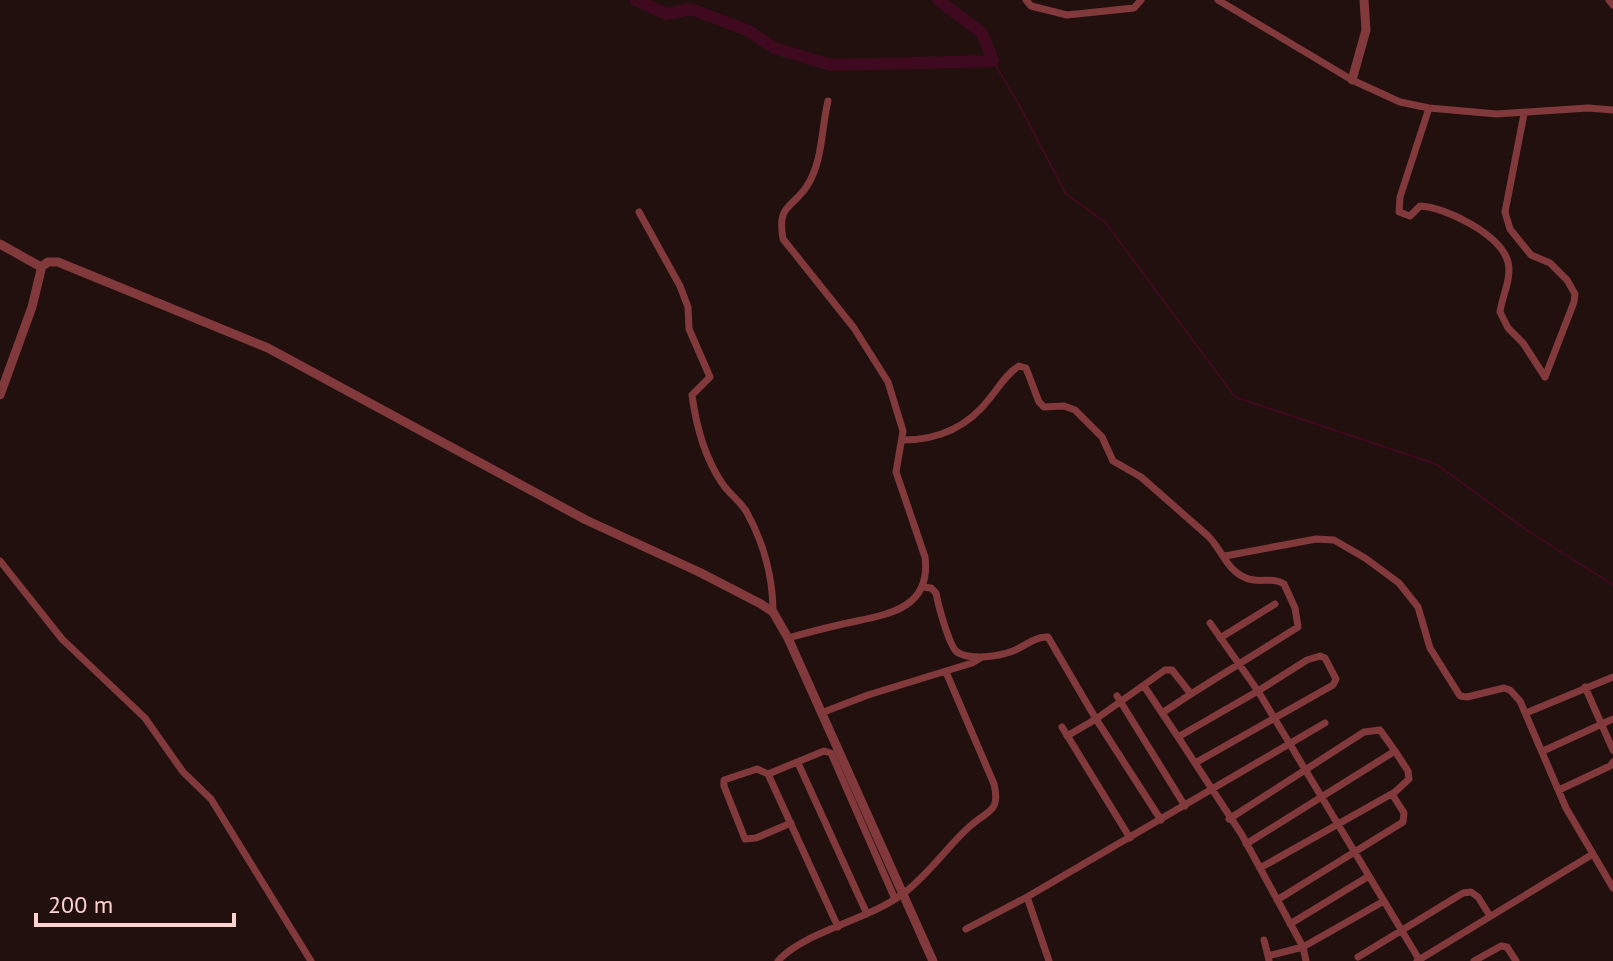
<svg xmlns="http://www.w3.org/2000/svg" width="1613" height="961" font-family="'PT Sans',sans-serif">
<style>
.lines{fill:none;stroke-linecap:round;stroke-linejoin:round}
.stream{stroke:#3f0a20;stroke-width:2}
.river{stroke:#3f0a20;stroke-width:12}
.minor{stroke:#81393b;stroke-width:7}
.tertiary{stroke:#81393b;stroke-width:9}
</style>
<rect width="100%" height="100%" fill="#22100e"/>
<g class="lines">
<path class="stream" d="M993 61 1018 103 1066 194 1105 222 1235 397 1436 464 1528 531 1613 585"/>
<path class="river" d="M636 0 666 14 691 9 749 31 774 48 831 65 993 61 982 33 938 0"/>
<path class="minor" d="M1026 0 1031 6 1067 15 1134 8 1141 0
M1218 0 1352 80 1400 102 1429 108 1497 114 1588 108 1613 110
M1609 0 1613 5
M1429 108 1400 197 1399 212 1410 216 1420 206C1446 207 1501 235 1508 262 1512 279 1502 296 1500 312L1508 328 1523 343 1545 377
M1524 114 1505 212 1510 229 1531 255 1550 263 1567 280 1575 294 1574 302 1545 377
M639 212 680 286 688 307 689 329 710 377 692 395C696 425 705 458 722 483 728 493 739 500 746 511 763 541 773 577 773 612
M903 440C938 440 968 427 990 398 999 387 1007 373 1019 366L1026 368 1039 402 1044 407 1064 406 1075 410 1102 437 1113 461 1141 477 1207 535C1222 549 1226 570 1246 578 1259 584 1272 576 1284 584L1295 608 1298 627 1191 694
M1225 556 1316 539 1334 540 1365 558 1399 583 1418 607 1430 648 1460 696 1467 697 1504 688 1510 690 1520 701 1566 808 1613 888
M0 561 62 639 145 718 183 772 211 799 311 961
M922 587 931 588 936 593C938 604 949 646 957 652 970 661 1000 656 1013 651 1025 646 1036 636 1048 637L1096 719 1161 820
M788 638C806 633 825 628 843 624 882 615 932 612 925 557L896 472 903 431 888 382 854 328 783 239C777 204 791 210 807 186 823 161 821 130 828 101
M1220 638 1275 604
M1144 686 1162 713
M1585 687 1613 750
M1117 696 1185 806
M821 713 868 695 972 663 982 657
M1526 713 1613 677
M1062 727 1130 838
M1067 736 1096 719 1165 670H1172L1191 694 1162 713 1178 737
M1543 751 1613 719
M798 763 867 914
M1195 763 1333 685 1336 679 1325 658 1320 656 1307 660 1258 691 1210 623
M768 774 824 751 831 753 895 899
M1559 790 1610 766 1613 762
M1229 819 1364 732 1380 730 1395 751 1246 844
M791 823 756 838 745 839 724 786V780L757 769 768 774 838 927
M1260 868 1395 792 1409 779 1408 771 1395 751
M1027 897 1049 961
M1277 900 1403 822 1404 813 1392 794
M1290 924 1369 876
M966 929 1027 897 1325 723
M1264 940 1268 956
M1358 957 1463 893 1471 892 1478 897 1490 916
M778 961C803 932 871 919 904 893 929 874 946 848 969 827 987 810 1001 813 994 784L946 672
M1269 961 1268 956 1303 947 1384 901
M1306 961 1303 947 1242 835 1178 737 1258 691 1420 961
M1417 961 1593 854
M1474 961 1501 946 1507 947 1516 961"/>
<path class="tertiary" d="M1352 80 1366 30 1364 0
M0 244 41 267V270L32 307 0 395
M41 267 48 262H58L268 348 586 520 699 572 761 604 773 612 788 638 933 961"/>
</g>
<path d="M36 913v12h198v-12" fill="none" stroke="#fed2d0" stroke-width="4"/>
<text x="48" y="913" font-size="24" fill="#fed2d0" stroke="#22100e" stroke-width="6" paint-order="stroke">200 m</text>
</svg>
